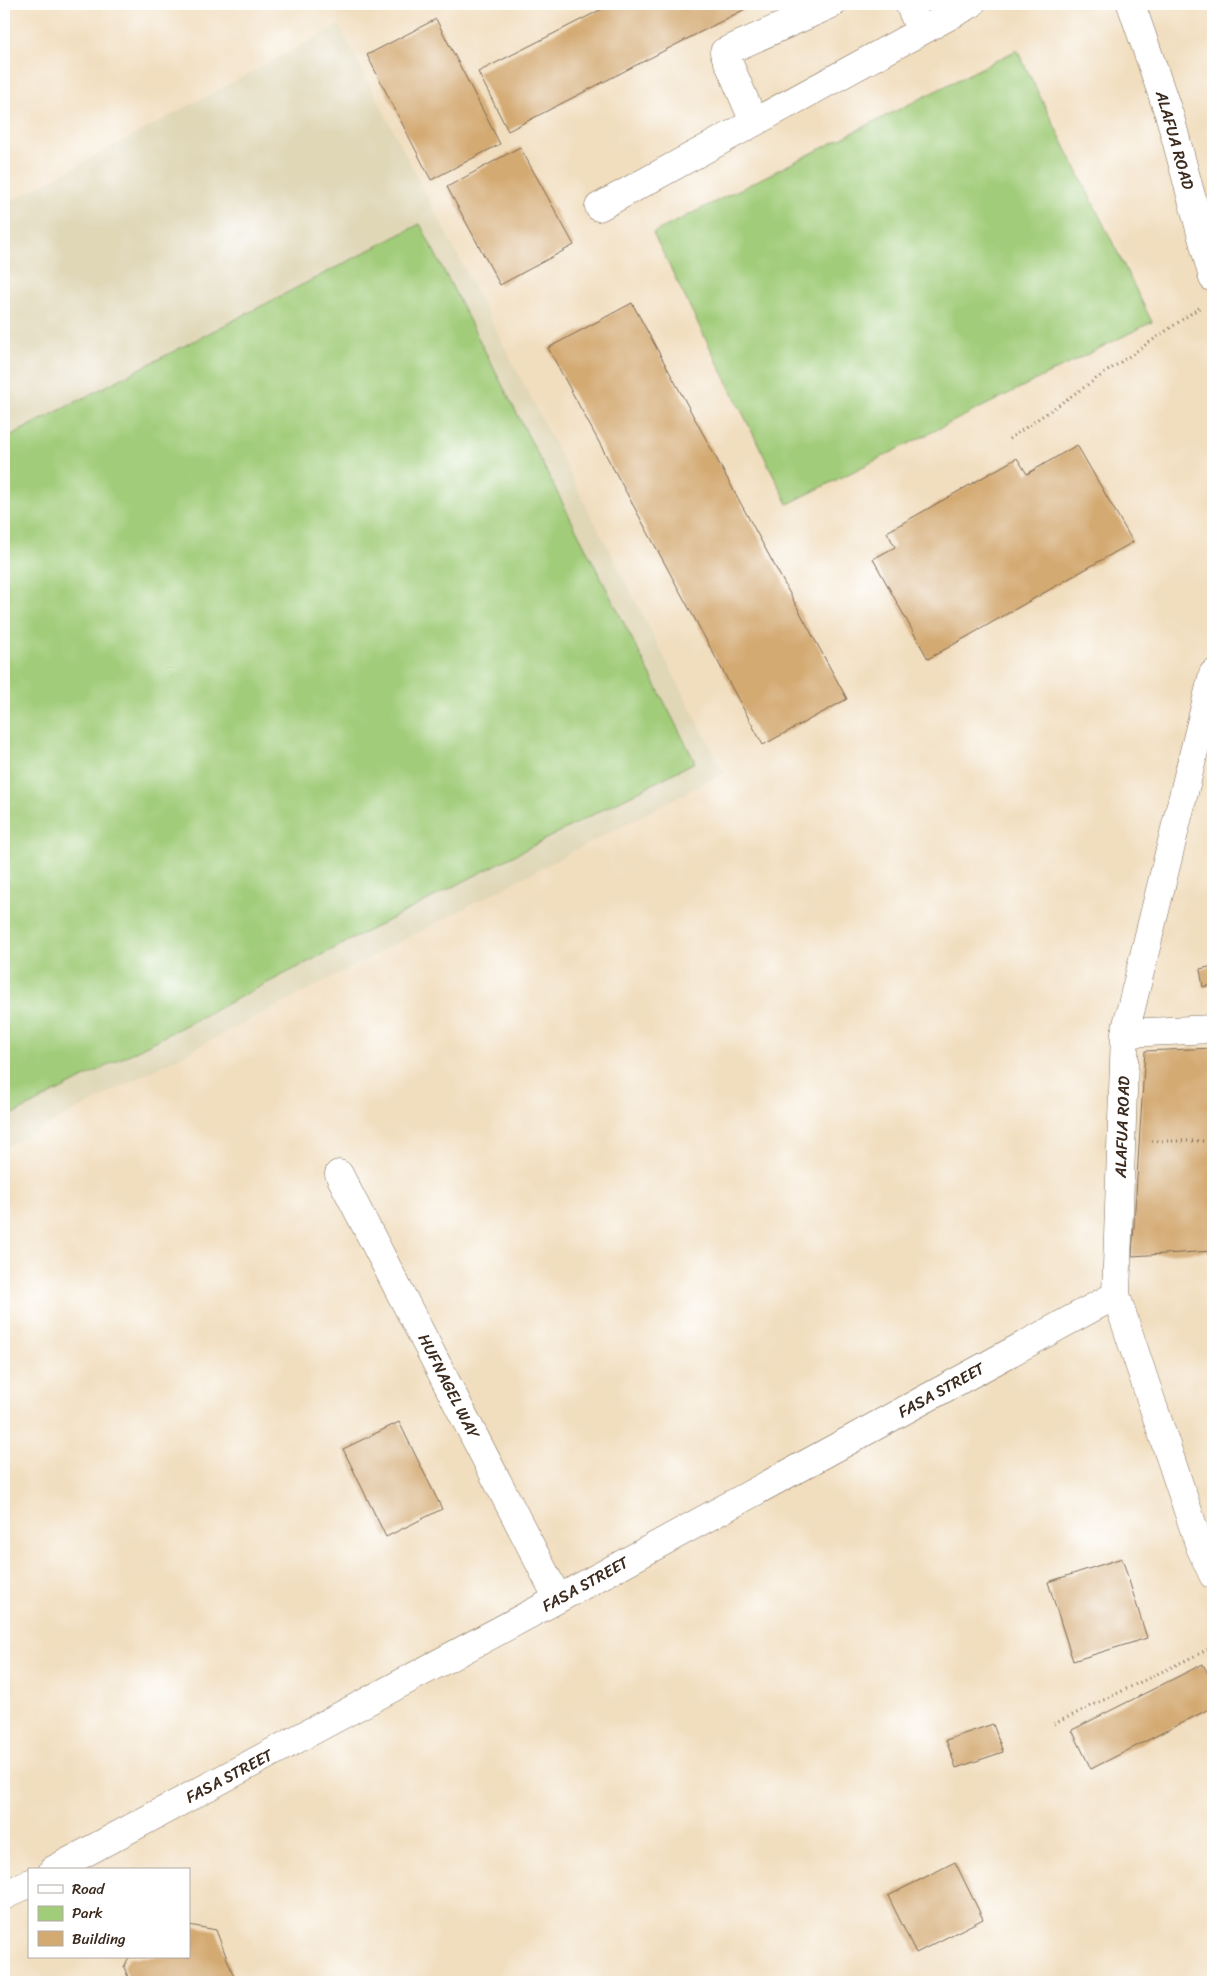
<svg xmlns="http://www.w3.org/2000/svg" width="1217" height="1986" font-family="Sriracha,sans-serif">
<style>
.built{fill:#e0d7b7}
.green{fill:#a1cc79;stroke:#6e7b4c}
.building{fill:#d4aa73}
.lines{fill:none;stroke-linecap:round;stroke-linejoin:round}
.minor-casing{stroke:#7b6956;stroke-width:29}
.path{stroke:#7b6956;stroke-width:3;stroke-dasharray:1 4;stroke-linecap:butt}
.minor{stroke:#fff;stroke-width:28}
.labels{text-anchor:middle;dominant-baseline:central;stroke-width:4;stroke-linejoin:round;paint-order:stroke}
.street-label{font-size:16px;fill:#3b2a1e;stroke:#fff}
</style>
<rect width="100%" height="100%" fill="#fff"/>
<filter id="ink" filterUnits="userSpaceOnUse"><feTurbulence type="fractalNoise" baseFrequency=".02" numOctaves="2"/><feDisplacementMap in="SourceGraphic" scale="10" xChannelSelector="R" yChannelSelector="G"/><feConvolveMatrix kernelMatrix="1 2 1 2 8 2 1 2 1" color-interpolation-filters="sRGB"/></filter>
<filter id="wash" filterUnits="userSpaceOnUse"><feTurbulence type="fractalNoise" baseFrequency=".0096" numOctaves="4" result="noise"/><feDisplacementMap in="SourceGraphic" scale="20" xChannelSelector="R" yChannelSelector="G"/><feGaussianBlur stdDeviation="1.12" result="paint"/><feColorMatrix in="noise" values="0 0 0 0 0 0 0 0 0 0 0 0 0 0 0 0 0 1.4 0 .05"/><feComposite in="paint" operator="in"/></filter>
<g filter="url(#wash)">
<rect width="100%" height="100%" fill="#f1debf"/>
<path class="built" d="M339 25 724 773 4 1148V205Z"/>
<path class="green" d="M1017 50 1152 322 788 504 653 233Z
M420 224 695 762 4 1119V439Z"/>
<g id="blocks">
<path class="building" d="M612 4H755L508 131 478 72Z
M436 19 500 144 431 180 367 55Z
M520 147 574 245 500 285 447 187Z
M632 303 847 699 763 745 548 348Z
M1077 445 1133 542 928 659 873 559 895 547 887 532 1017 458 1027 474Z
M1213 966V985L1203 987 1200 969Z
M1213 1048V1251L1132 1256 1145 1051Z
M399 1422 442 1509 386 1537 343 1449Z
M1122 1558 1147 1638 1073 1661 1048 1582Z
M1203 1664 1213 1684V1707L1091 1769 1072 1730Z
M993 1724 1003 1752 956 1768 946 1740Z
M955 1862 983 1919 916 1953 888 1896Z
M189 1925 216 1930 236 1982H130L124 1967 129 1957H189Z"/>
</g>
</g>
<g filter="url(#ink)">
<use href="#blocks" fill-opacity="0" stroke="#7b6956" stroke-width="1"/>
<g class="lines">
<defs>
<path id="minor" d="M909 4 921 31
M1131 4 1170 117 1213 278
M754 122 724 52 832 4
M599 207 971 4
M1213 674 1125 1033 1116 1295 1200 1547 1213 1575
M1125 1033 1213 1029
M339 1174 558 1599
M53 1870 558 1599 1116 1295
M4 1896 29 1883"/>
</defs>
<use href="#minor" class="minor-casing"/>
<path class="path" d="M1009 439 1202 306
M1152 1141H1206
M1054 1724 1213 1647"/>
<use href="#minor" class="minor"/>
</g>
</g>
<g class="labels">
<g class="street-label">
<text transform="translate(1175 140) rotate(74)">ALAFUA ROAD</text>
<text transform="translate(1122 1127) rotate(-88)">ALAFUA ROAD</text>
<text transform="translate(449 1386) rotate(63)">HUFNAGEL WAY</text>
<text transform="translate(941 1390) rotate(-29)">FASA STREET</text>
<text transform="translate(585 1584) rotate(-29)">FASA STREET</text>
<text transform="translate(229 1776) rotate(-28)">FASA STREET</text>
</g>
</g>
<rect width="1217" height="1986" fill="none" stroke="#fff" stroke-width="20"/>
<rect x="28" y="1868" width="162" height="90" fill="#ffffff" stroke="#b1aaa5"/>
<rect x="38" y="1885" width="25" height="8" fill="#ffffff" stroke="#b1aaa5"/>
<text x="72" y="1894" font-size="15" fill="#3b2a1e">Road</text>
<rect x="38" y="1906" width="25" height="15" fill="#a1cc79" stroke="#b1aaa5"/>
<text x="72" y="1918" font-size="15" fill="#3b2a1e">Park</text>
<rect x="38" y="1931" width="25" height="15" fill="#d4aa73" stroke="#b1aaa5"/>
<text x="72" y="1944" font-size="15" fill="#3b2a1e">Building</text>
</svg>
